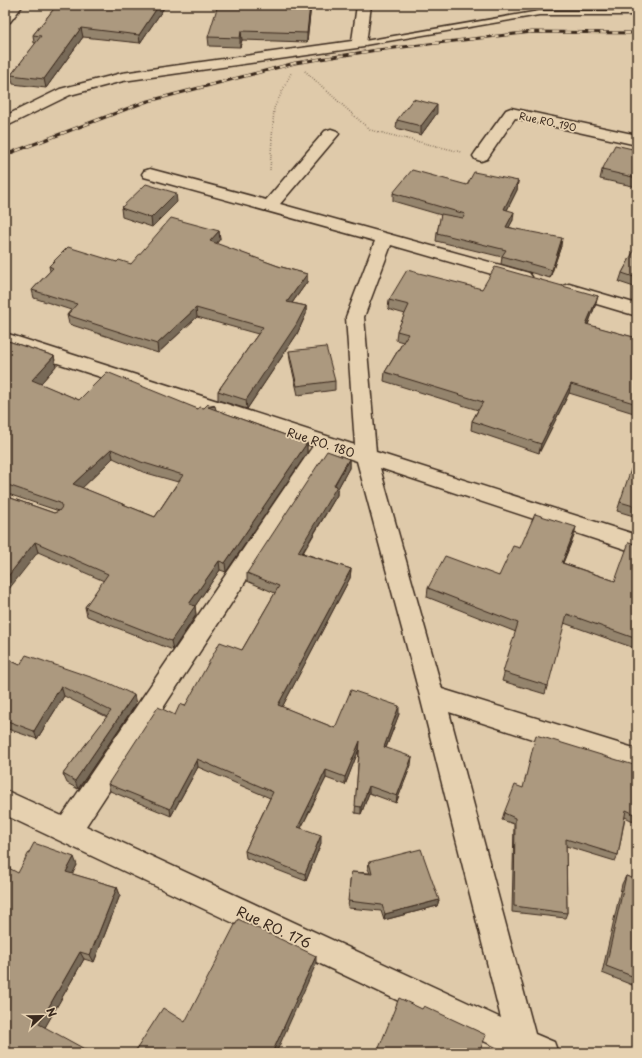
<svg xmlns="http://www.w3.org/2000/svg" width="642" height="1058" font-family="'Playpen Sans',sans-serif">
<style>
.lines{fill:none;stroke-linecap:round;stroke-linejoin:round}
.lane-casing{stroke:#3b2a1e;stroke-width:3}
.street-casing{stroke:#3b2a1e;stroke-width:3}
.path{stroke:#3b2a1e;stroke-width:1.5;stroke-dasharray:0.5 2;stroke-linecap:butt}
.lane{fill:#e6d1b0;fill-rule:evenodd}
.street{fill:#e6d1b0;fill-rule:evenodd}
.rail-casing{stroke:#3b2a1e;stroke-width:3}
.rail{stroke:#e6d1b0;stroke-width:2;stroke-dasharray:6;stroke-linecap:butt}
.wall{fill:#94846d;stroke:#3b2a1e;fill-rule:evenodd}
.shaded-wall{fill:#786b59;stroke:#3b2a1e}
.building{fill:#ac997f;stroke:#3b2a1e;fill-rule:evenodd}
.labels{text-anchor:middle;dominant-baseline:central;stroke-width:3.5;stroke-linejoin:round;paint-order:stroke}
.far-street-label{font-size:10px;fill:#3b2a1e;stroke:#e6d1b0}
.street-label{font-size:12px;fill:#3b2a1e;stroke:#e6d1b0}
.near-street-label{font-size:14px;fill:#3b2a1e;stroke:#e6d1b0}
</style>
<rect width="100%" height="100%" fill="#dfcaaa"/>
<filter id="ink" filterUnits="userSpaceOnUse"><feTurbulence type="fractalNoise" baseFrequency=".025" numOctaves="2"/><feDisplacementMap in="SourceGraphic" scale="8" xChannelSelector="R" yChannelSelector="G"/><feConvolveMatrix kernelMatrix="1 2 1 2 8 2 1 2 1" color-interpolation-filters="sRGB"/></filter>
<g filter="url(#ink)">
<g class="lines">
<defs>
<path id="lane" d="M539 11H637V15H539L359 46 355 44 359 42Z"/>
<path id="street" d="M9 5H23L10 22 5 23V10Z
M357 5H371L366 44 364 47 123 81 70 95 5 127V116L60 89 122 73 352 41Z
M511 108 637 135V145L515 118 487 159 481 161 475 159 473 156 475 153 506 110Z
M331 129 337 131 339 134 280 204 529 273 532 277 529 281 523 283 391 245 364 317 376 452 637 535V553L380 468 442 689 637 749V773L449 712 535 1034 554 1042 558 1053H509L5 815V790L62 816 313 446 5 346V333L355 445 346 317 375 241 144 177 142 174 144 171 150 169 266 200 325 131ZM330 452 357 461 420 696 501 1018 86 826Z
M569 284 637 304V316L563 294 560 290 563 286Z"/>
</defs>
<use href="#lane" class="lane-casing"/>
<use href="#street" class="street-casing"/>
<path class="path" d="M305 71 370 130 461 152
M270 170 274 108 291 73"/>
<use href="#lane" class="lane"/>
<use href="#street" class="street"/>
<defs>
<path id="rail" d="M5 155 145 102 295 63 377 50 532 32 637 33"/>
</defs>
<use href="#rail" class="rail-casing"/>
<use href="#rail" class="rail"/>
</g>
<path class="wall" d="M57 5H166L140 43 83 37 46 88 13 84 11 75 36 43H34L33 35Z
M311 5 307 42 242 40 240 47 209 46 208 37Z
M405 5H422L421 6Z
M437 113 421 135 396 128 397 120Z
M637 150V187L600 179 602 170Z
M518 181 517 190 507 210 513 220 509 227 561 246 550 278 501 264 502 257 436 241 437 233 441 215 393 201V193L467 185Z
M177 202 152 227 122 217 121 208Z
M219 231 220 239 216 244 278 266 307 274V282L292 303 306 306V314L297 334 247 409 218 400V391L258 334 197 317 158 353 69 324 67 315 71 310 34 298 32 290 50 271 49 266 117 262 131 264Z
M637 245V288L619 282 622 273Z
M482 289 598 296 595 306 588 325 637 338V414L569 393 539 453 471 430 472 421 478 410 384 381 385 372 403 342 396 340 397 331 405 314 388 309 389 300Z
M5 340 54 356 56 366 40 384 79 400 198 409 204 408 208 404 215 406 216 410 307 443V453L226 572 220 570 195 606 196 615 173 650 87 616 85 607 104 581 38 552 5 496 54 513 59 511 5 493ZM113 458 143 472 178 482 155 517 82 488Z
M289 351 335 381V390L298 395 290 360Z
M349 459V468L337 490V495L303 553 351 569 350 578 282 707 335 728 399 714 386 748 411 765 396 803 369 793 361 814 355 813 359 749 345 785 326 778 301 828 321 843 306 881 246 858 245 851 270 798 198 767 171 816 110 791 108 784 175 715 242 650 275 593 247 581V573Z
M637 470V517L617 511 620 502Z
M637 521V534L633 532Z
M574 536 563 563 615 581 637 545V649L564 623 545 694 502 681 516 632 427 597 428 588 499 576 520 548Z
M5 658 20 665 136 704 78 789 67 783 63 774 107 717 64 696 37 739 5 728Z
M637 766V823L625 817 618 855 615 861 566 846 567 913 565 918 512 912 514 824 502 820 504 813 523 788Z
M369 862 439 900 437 906 384 920 381 911 348 908 351 872 370 873 368 869Z
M77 865 72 874 117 887 120 895 94 962 84 959 45 1027 5 1053 18 873Z
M626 876 637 880V987L602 973 622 884Z"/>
<path class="shaded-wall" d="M159 5H166L140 43 139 35Z
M310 5H311L307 42V33Z
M81 28 83 37 46 88 44 79Z
M241 31 242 40 240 47V38Z
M437 105V113L421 135V126Z
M518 181 517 190 503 218 504 209Z
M176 193 177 202 152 227 151 218Z
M514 212 513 220 505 235 506 227Z
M219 231 220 239 211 250 210 241Z
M562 238 561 246 550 278 552 270Z
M307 274V282L287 310V302Z
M598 296 595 306 584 334 586 324Z
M306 306V314L297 334 247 409 246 400Z
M196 308 197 317 158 353 157 344Z
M54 356 56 366 35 390 32 380Z
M571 384 569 393 539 453 541 444Z
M307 443V453L226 572 225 563Z
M111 449 113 458 76 494 73 484Z
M349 459V468L337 490V495L298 560V552Z
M576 527 574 536 559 572 562 563Z
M35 542 38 552 5 594V580Z
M219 561 220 570 195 606 196 615 173 650 171 641 189 604Z
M351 569 350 578 279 713 278 705Z
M61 686 64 696 37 739 34 731Z
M134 695 136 704 78 789 75 781Z
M399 706V714L383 755 384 747Z
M360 741 359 749 345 785V777Z
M412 757 411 765 396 803 397 796Z
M197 759 198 767 171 816 170 809Z
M326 770V778L298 834V827Z
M369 786V793L361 814V807Z
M321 835V843L306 881 305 874Z
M74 857 77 865 69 881 66 872Z
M117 887 120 895 94 962 90 955Z
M439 900 437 906 384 920 385 914Z
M80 952 84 959 43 1031 39 1024Z
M316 956V964L276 1053H272Z"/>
<path class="building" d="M57 5H159L139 35 81 28 44 79 11 75 41 36 33 35Z
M218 5H310L307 33 241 31 240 38 208 37Z
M413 99 437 105 421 126 397 120Z
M615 145 637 150V178L602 170Z
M412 170 467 185 474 172 518 181 504 209 514 212 506 227 562 238 552 270 502 256 506 250 437 233 441 214 463 218 465 214 393 193Z
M146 184 176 193 151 218 121 208Z
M171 218 219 231 210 241 278 266 307 274 287 302 306 306 296 325 246 400 218 391 263 327 196 308 157 344 67 315 77 304 32 290 53 268 49 266 68 247 117 262 119 260 131 264Z
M637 245V278L622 273Z
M495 267 598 296 586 324 637 338V404L571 384 541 444 472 421 483 402 385 372 408 334 397 331 409 305 389 300 407 270 482 289Z
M5 340 54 356 32 380 79 400 107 372 198 409 199 407 204 408 208 404 215 406 208 407 307 443 225 563 219 561 189 604 195 606 171 641 85 607 108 574 35 542 5 580V496L54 513 59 511 62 507 60 503 5 484ZM111 449 141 462 183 475 155 517 73 484Z
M326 347 335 381 297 386 289 351Z
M327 451 349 459 334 485 337 486 298 552 351 569 278 705 335 728 351 690 399 706 384 747 412 757 397 796 369 786 361 807 355 806 360 741 345 777 326 770 298 827 321 835 305 874 245 851 273 792 197 759 170 809 108 784 158 707 175 715 180 704 185 706 220 642 242 650 279 586 247 573Z
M631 469 637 470V507L620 502Z
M535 514 576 527 562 563 615 581 629 542 637 545V639L567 614 548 686 503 672 518 623 428 588 445 556 499 576 513 546 520 548Z
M26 655 111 684 134 695 75 781 63 774 111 711 61 686 34 731 5 720V658L20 665Z
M536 735 637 766V815L626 810 618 855 566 839 567 913 514 906 515 818 504 813 515 785 523 788Z
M34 843 74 857 66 872 117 887 90 955 80 952 39 1024 92 1053H5V866L18 873Z
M421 849 439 900 385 914 382 905 348 901 351 872 372 874 369 862Z
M626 876 637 880V978L606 966Z
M238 919 316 956 272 1053H134L163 1008 185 1022Z
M399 998 422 1009 424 1006 486 1035 479 1053H377Z"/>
</g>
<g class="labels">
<g class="far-street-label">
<text transform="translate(548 121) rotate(12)">Rue RO. 190</text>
</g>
<g class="street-label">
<text transform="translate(321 442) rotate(18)">Rue RO. 180</text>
</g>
<g class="near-street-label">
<text transform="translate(274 927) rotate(25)">Rue RO. 176</text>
</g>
</g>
<rect width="642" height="1058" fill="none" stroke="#e6d1b0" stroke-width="20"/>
<rect x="10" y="10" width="622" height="1038" fill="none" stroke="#3b2a1e" stroke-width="1.5" filter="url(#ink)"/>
<g transform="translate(42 1016) rotate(68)" stroke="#e6d1b0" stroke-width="3" paint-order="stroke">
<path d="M0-3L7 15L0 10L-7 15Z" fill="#3b2a1e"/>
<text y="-6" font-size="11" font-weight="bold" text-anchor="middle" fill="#3b2a1e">N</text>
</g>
</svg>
